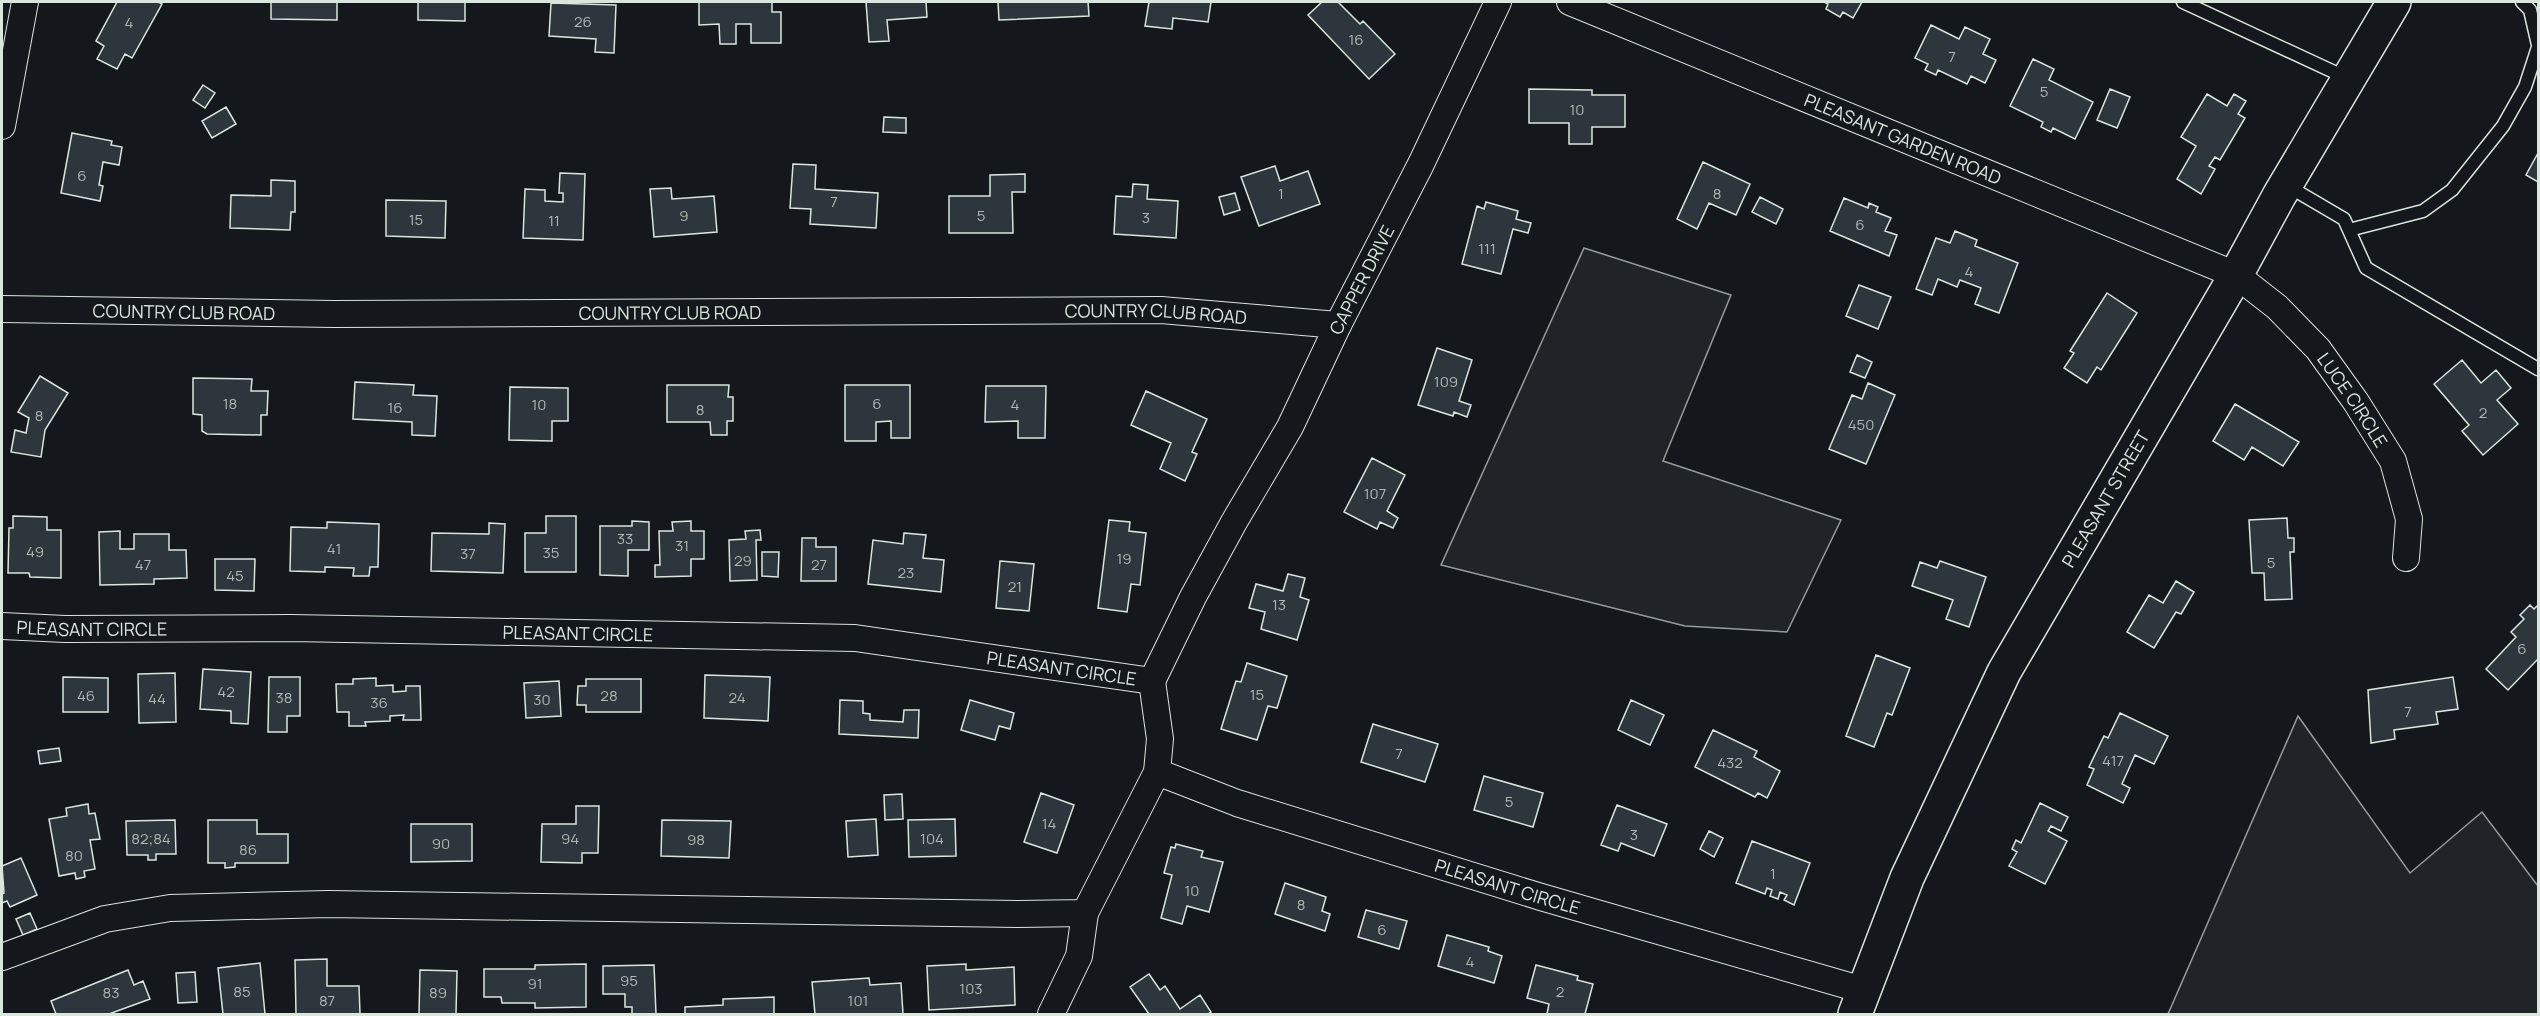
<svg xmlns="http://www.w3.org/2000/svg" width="2540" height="1016" font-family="Manrope,sans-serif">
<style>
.green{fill:#202428;stroke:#939e99;stroke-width:1.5}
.building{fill:#2c363c;stroke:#d8e6dc;stroke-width:1.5}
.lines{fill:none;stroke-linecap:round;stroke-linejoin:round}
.lane-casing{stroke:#d8e6dc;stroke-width:15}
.street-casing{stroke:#d8e6dc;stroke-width:28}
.secondary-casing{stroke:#d8e6dc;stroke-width:36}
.lane{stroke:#14181c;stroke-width:12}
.street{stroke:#14181c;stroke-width:26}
.secondary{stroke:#14181c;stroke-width:33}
.labels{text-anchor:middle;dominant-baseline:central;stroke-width:4.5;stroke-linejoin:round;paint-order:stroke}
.number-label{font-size:15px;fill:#adbab4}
.street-label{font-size:18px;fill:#d8e6dc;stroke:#14181c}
</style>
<rect width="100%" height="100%" fill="#14181c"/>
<path class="green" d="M1584 248 1731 295 1663 461 1841 520 1787 632 1685 626 1441 565Z
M2298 716 2410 873 2482 812 2538 886V1014H2168Z"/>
<path class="building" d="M117 2H158L162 4 132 58 125 54 117 69 97 59 104 46 96 41Z
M271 2H337V20L271 19Z
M418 2H465V21L418 20Z
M699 2H772V12H781V43H751V24H736V44H720L719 24 699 25Z
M866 2H926L927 17 887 20 889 41 869 42Z
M998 2H1088L1089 16 999 20Z
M1149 2H1211L1208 22 1173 18 1172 29 1145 26Z
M1322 2H1338L1360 24 1363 21 1395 54 1369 79 1308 15Z
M1824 2H1862L1853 18 1843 12 1840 17 1826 9 1828 4Z
M551 3 616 5 614 53 595 52 596 39 549 36Z
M1931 25 1959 39 1965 27 1990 39 1983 54 1996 60 1985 83 1971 76 1967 84 1938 70 1936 75 1925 70 1928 64 1915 58Z
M2033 59 2054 69 2049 80 2093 102 2075 139 2053 128 2051 132 2041 127 2043 122 2010 106Z
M203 85 215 93 205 108 193 100Z
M1529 89 1592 90V95H1625V127H1592V144H1569V123H1529Z
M2110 89 2130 97 2117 128 2097 120Z
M2207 94 2227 106 2234 94 2246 101 2238 114 2245 118 2220 160 2215 157 2209 166 2215 169 2201 194 2177 179 2196 146 2181 137Z
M226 107 236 124 212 138 202 121Z
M884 117 906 118V133L883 132Z
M72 133 112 141 111 145 122 147 119 165 103 162 99 185 103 186 100 201 61 193Z
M2538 153V182L2526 175Z
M1703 162 1750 184 1736 215 1709 203 1697 229 1677 219Z
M793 164 816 165 815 189 878 193 876 228 810 224 811 209 790 208Z
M1275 166 1280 181 1308 171 1320 204 1259 226 1241 177Z
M560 173 585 174 583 240 523 238 525 189 545 190V201L563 202V193H559Z
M1025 174V192H1012L1013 233H949V196H990V175Z
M271 180 295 181V212H291L290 230 230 228 231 195 271 196Z
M1133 184 1148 185 1147 199 1178 201 1176 238 1114 234 1116 196 1132 197Z
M671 188 672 199 714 196 717 232 654 237 650 189Z
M1235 193 1240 210 1224 215 1219 197Z
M1760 197 1783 209 1776 224 1752 212Z
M1844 198 1868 208 1869 203 1878 207 1876 212 1891 218 1885 231 1897 235 1889 256 1830 231Z
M386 200 446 201 445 238 386 236Z
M1486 202 1518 211 1516 219 1531 223 1528 233 1513 229 1501 274 1462 264 1477 206 1484 209Z
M1955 231 1977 240 1975 246 2018 263 1999 313 1975 304 1981 288 1960 280 1957 287 1938 279 1932 295 1916 289 1936 238 1950 243Z
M1859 285 1891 297 1878 329 1846 316Z
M2107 293 2137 313 2101 370 2097 367 2087 383 2064 368 2074 353 2070 351Z
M1437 348 1472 360 1459 401 1471 405 1467 417 1454 412 1453 416 1418 405Z
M1857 355 1872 362 1865 378 1850 372Z
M2462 360 2481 383 2496 370 2511 388 2497 400 2518 424 2483 455 2462 431 2469 425 2434 384Z
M40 376 68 393 45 430 41 457 11 452 15 430 26 433 29 418 18 412Z
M193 378 252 379 251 391H268L267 415H261V435L207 434 202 431V415L193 414Z
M355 382 414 385 413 395 437 396 435 436 412 435V422L353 419Z
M1868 383 1895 395 1866 464 1829 449 1852 395 1862 399Z
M667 385H729L728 397H733V421H727V435H711L710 422H667Z
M845 385H910V438H891V421L876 422V441H845Z
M986 386H1046L1045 438H1018V421L985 422Z
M510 387 568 388V421H552V441L509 440Z
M1146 391 1207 419 1192 452 1197 454 1185 481 1160 469 1171 443 1131 425Z
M2235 404 2299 442 2283 466 2252 447 2244 460 2213 441Z
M1372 458 1405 475 1387 511 1398 518 1393 528 1380 522 1377 529 1344 512Z
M13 516 47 517V530H61V578L30 577 29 573H8L9 528H13Z
M546 516H576V572H525V533H546Z
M2287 518 2288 538H2294V552H2290L2292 599 2265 600 2264 573H2252L2249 520Z
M1109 520 1130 522 1129 531 1146 533 1140 585 1131 584 1127 612 1098 608Z
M632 521 649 522V550H628V576L600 575V526H632Z
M691 521V531H704V559H691V576L655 577V565H660L659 531H673L672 522Z
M327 522 379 524 378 567H370L369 576H353L354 568 325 567V572L290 571 291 527 327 528Z
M489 523 505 524 503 573 431 571 432 533 489 534Z
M760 530 761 540H756L757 580 730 581 729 540 746 539 745 531Z
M120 531V549H134V534H169V550H186L187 578 154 579V584L100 585 99 532Z
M904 533 926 535 923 558 944 560 941 592 868 584 873 540 903 544Z
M802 538H816V547H836V581H801Z
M762 552H779L778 577 762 576Z
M215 559H255L254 591 215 590Z
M1000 561 1034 564 1029 611 996 608Z
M1940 561 1986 577 1969 627 1946 619 1953 600 1912 586 1920 562 1937 568Z
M1288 574 1305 578 1300 597 1309 600 1297 640 1261 629 1265 612 1249 608 1256 584 1283 591Z
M2176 581 2194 592 2181 614 2176 612 2154 648 2127 632 2149 595 2163 603Z
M2530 605 2534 609 2538 605V659L2508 690 2486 669 2516 637 2511 632 2524 619 2520 615Z
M1876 655 1910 668 1892 715 1887 713 1874 747 1846 736Z
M1247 663 1287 676 1277 708 1268 706 1257 740 1221 729 1236 681 1241 682Z
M203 669 251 672 248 724 231 723V711L200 709Z
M175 673 176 722 139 723 138 674Z
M705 675 770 677 768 721 704 718Z
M63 677 108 678V712H63Z
M269 677H300V716H287V732H268Z
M2453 677 2458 709 2436 712 2438 724 2394 730 2395 739 2371 743 2368 690Z
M376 678V686L393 685V692L406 691V686H420L421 720H403L404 715 390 716V721L365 722 366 726H349V712H337L336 684H353V679Z
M586 679H641V712H586V705H577L578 686H586Z
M559 681 561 716 526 718 524 683Z
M840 700 863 701V713L870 714V720L903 722 904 710H919L918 738 839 734Z
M970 700 1014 713 1010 729 999 726 995 740 961 730Z
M1631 700 1664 715 1650 745 1618 730Z
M2120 713 2168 736 2154 764 2135 755 2122 784 2130 788 2123 803 2087 785 2094 769 2089 767 2104 736 2108 738Z
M1373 724 1438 744 1425 782 1361 762Z
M1713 730 1757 751 1754 757 1780 771 1767 798 1758 793 1755 797 1695 767Z
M59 748 61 761 40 764 38 751Z
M1484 776 1543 793 1533 827 1474 810Z
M1041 793 1074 805 1057 853 1024 842Z
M902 794 903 819 885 820 884 795Z
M2040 803 2068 817 2061 831 2051 826 2048 831 2067 841 2045 884 2009 866 2017 852 2012 849 2016 840 2021 843Z
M88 804 89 814 95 813 100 839 90 840 95 869 84 871 85 877 76 879 75 873 59 876 49 819 67 816 66 808Z
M1617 805 1667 824 1654 856 1621 843 1618 851 1601 845Z
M576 806H599L598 853H582V863L541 862 542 824H576Z
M876 819 878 855 848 857 846 821Z
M955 819 956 856 909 857 908 820Z
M175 820 176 854H156V860H148V855H127L126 821Z
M208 820H257V834H288V863H235V867L225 868V863H208Z
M662 820 731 821 729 858 661 856Z
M411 824H472V861L411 862Z
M1709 831 1723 838 1714 857 1700 849Z
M1752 841 1810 863 1794 905 1784 900 1787 895 1780 892 1778 899 1770 896 1772 890 1767 888 1765 894 1736 883Z
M1176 844 1203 851 1201 857 1223 862 1209 912 1187 906 1182 924 1161 918 1172 875 1164 873 1171 847 1175 848Z
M21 858 37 895 10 907 7 901 2 903V894L4 893 2 866Z
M1285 883 1326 897 1322 911 1330 914 1325 931 1275 914Z
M1366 910 1407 921 1399 949 1358 937Z
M30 913 37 929 23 935 16 919Z
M1447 935 1489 947 1488 951 1502 956 1494 983 1438 966Z
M327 959V986H359L360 1014H296L295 960Z
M260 963 265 1014H223L218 968Z
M586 964V1007L535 1008V1003H502L501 997H484V969H535V965Z
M966 964V970L1014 967 1015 1005 929 1010 927 966Z
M654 965 656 1014H632V1007H625V994H603V966Z
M1536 965 1578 976 1577 980 1593 984 1585 1014H1547L1549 1004 1527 998Z
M128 970 134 985 143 981 150 999 109 1014H56L51 1001Z
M420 970 457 971 456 1014H419Z
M195 972 197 1002 178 1003 176 973Z
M1149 974 1160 990 1165 986 1180 1009 1200 995 1211 1012 1208 1014H1149L1130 987Z
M869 978 870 985 901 983 903 1014H815L812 982Z
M774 997V1014H685V1007L723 1005V999Z"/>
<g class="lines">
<defs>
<path id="lane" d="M2183 2 2347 78
M2522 2 2530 10 2538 45
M2286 185 2344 219 2366 268 2538 369
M2349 230 2423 211 2452 190 2503 126 2525 87 2538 47"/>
<g id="street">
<path id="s1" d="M1570 2 2236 275 2277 307 2318 349 2356 402 2393 461 2409 519 2406 558"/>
<path d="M2 126 25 2"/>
<path id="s2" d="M2 309 334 314 1161 310 1338 325"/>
<path id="s3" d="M2 626 65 629 291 628 855 638 1152 681 1160 739 1157 772 1085 913 1018 914 328 904 170 908 105 919 2 957"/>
<path id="s4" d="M1152 681 1193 597 1234 522 1290 427 1338 325 1420 166 1498 2"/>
<path id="s5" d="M1157 772 1237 803 1541 897 1863 990"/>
<path d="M1051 1014 1079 956 1085 913"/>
</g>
<g id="secondary">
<path id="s6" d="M1855 1014 1907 878 2004 672 2236 275 2279 196 2394 2"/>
</g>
</defs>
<use href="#lane" class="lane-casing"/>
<use href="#street" class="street-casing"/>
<use href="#secondary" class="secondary-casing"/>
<use href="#lane" class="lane"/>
<use href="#street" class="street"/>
<use href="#secondary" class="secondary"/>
</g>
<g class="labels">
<g class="number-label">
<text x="583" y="21">26</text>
<text x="129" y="22">4</text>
<text x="1356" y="39">16</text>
<text x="1952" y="56">7</text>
<text x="2044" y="91">5</text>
<text x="1577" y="109">10</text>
<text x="82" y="175">6</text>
<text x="1281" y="193">1</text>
<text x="1717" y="193">8</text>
<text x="834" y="201">7</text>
<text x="684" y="215">9</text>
<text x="981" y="215">5</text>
<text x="1146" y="217">3</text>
<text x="416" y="219">15</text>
<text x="554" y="220">11</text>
<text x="1860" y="224">6</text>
<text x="1487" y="248">111</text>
<text x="1969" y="271">4</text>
<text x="1446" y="381">109</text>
<text x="230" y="403">18</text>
<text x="877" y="403">6</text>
<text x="539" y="404">10</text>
<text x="1015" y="404">4</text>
<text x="395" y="407">16</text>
<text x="700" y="409">8</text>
<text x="2483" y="412">2</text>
<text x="39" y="415">8</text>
<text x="1861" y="424">450</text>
<text x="1375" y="493">107</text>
<text x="625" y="538">33</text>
<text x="682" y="545">31</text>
<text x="334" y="548">41</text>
<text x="35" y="551">49</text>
<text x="551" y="552">35</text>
<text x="468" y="553">37</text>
<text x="1124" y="558">19</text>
<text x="743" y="560">29</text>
<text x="2271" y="562">5</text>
<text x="143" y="564">47</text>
<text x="819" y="564">27</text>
<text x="906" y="572">23</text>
<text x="235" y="575">45</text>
<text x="1015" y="586">21</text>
<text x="1279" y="604">13</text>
<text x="2522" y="648">6</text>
<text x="226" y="691">42</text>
<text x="1257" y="694">15</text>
<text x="86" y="695">46</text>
<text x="609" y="695">28</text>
<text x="284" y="697">38</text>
<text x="737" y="697">24</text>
<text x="157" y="698">44</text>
<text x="542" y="699">30</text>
<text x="379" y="702">36</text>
<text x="2408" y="711">7</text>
<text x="1399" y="753">7</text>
<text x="2113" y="760">417</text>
<text x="1730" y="762">432</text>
<text x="1509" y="801">5</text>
<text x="1049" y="823">14</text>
<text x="1634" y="834">3</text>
<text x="151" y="838">82;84</text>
<text x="570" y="838">94</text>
<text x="932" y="838">104</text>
<text x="696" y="839">98</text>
<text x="441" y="843">90</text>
<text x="248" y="849">86</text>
<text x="74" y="855">80</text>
<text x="1773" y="873">1</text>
<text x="1192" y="890">10</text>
<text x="1301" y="904">8</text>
<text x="1382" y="929">6</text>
<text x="1470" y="961">4</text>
<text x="629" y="980">95</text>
<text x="535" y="983">91</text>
<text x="971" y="988">103</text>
<text x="242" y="991">85</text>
<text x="1560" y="991">2</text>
<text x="111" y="992">83</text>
<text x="438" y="992">89</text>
<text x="327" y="1000">87</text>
<text x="858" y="1000">101</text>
</g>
<g class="street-label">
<text stroke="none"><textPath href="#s1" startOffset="360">PLEASANT GARDEN ROAD</textPath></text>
<text stroke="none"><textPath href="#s4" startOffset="453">CAPPER DRIVE</textPath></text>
<text stroke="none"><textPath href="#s2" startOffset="182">COUNTRY CLUB ROAD</textPath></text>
<text stroke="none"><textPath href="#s2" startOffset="668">COUNTRY CLUB ROAD</textPath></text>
<text stroke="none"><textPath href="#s2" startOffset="1154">COUNTRY CLUB ROAD</textPath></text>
<text stroke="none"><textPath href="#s1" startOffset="892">LUCE CIRCLE</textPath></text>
<text stroke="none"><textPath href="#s6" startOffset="574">PLEASANT STREET</textPath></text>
<text stroke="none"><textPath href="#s3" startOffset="90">PLEASANT CIRCLE</textPath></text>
<text stroke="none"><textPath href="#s3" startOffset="576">PLEASANT CIRCLE</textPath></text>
<text stroke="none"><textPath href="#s3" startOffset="1062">PLEASANT CIRCLE</textPath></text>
<text stroke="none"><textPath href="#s5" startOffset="369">PLEASANT CIRCLE</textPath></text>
</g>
</g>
<rect width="2540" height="1016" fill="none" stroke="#d8e6dc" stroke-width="6"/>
</svg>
